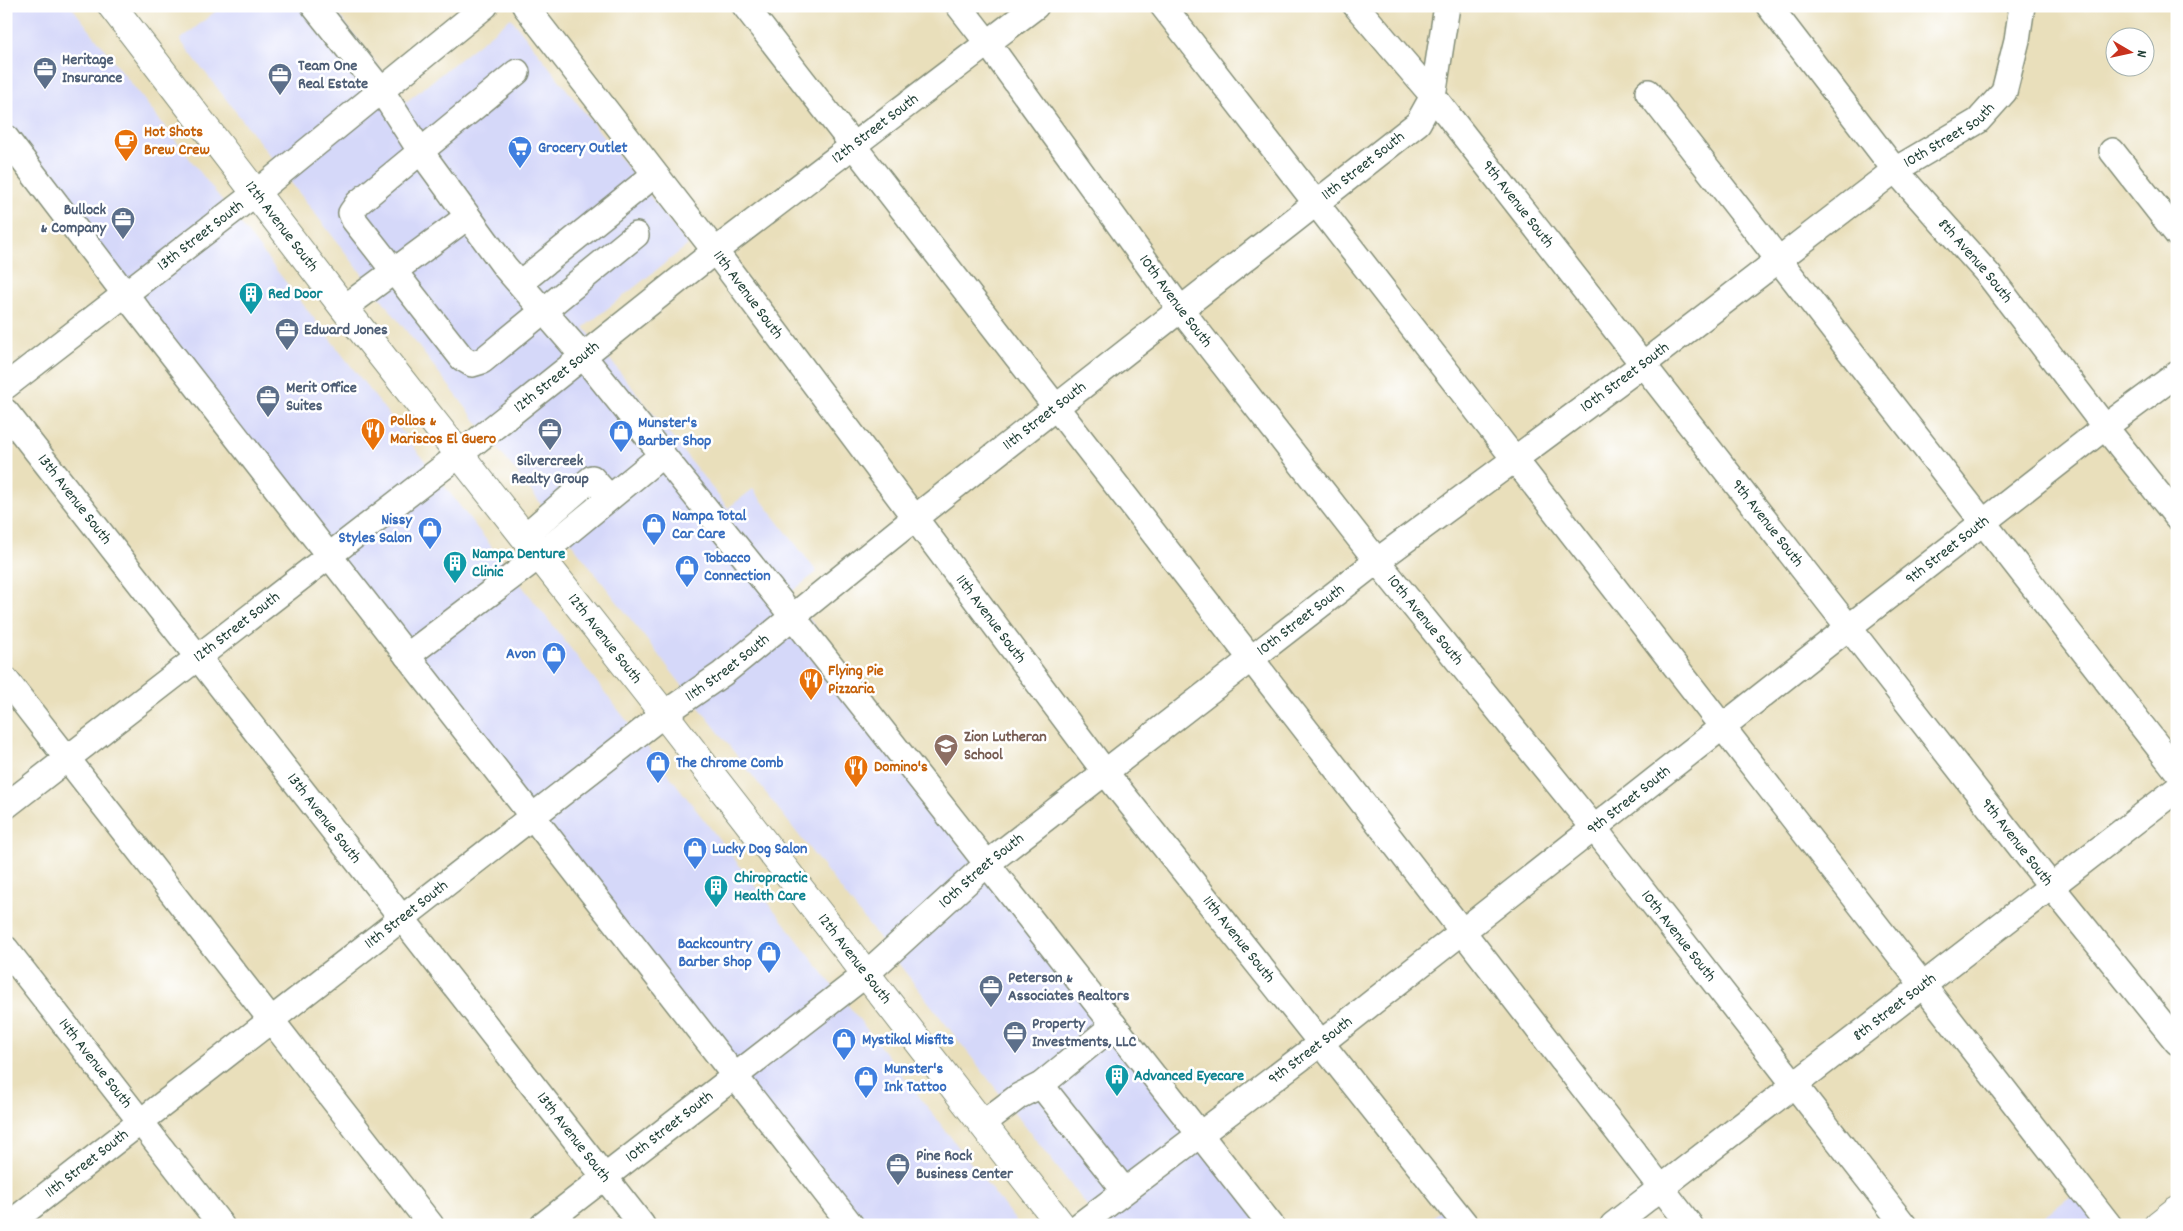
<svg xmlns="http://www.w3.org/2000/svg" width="2183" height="1231" font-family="Dekko,sans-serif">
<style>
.built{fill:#d5d8f9}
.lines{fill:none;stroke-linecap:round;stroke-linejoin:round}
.minor-casing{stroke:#848e78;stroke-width:28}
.major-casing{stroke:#848e78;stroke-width:30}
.minor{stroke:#fff;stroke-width:25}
.major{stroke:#fff;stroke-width:28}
.labels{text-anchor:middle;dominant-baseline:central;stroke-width:5;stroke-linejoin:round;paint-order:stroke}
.service-label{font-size:16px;font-weight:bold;fill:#4e5e75;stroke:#fff;text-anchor:start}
.street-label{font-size:16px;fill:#1f3d34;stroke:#fff}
.food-label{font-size:16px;font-weight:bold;fill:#c56008;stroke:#fff;text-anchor:start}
.shop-label{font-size:16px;font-weight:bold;fill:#366cbe;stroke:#fff;text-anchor:start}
.culture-label{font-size:16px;font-weight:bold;fill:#0d838f;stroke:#fff;text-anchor:start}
.education-label{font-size:16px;font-weight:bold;fill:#785e54;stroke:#fff;text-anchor:start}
</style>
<rect width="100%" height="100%" fill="#fff"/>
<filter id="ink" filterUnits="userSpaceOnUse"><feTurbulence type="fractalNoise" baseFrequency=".02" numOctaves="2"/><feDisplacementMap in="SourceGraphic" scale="10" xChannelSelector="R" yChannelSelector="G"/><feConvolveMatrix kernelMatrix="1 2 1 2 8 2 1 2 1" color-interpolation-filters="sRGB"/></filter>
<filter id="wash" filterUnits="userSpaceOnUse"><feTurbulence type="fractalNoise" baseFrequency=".0096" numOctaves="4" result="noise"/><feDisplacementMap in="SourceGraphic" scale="20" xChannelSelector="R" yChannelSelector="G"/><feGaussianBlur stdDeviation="1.12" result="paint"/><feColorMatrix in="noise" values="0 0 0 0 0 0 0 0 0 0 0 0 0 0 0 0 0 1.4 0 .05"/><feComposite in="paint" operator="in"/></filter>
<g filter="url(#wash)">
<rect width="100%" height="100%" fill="#e9dfbb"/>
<path class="built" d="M6 6H71L1019 1225H843L6 148Z
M222 6H332L406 102 511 18 688 245 584 327 728 508 753 489 817 572 790 593 1274 1225H1102L180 40Z
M2075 1193 2099 1225H2033Z
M1445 1207 1459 1225H1423Z"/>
</g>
<g filter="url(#ink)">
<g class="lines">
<defs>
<g id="minor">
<path d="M314 6 381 90 421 152 505 267 583 356 793 617 1271 1225"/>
<path id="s1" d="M525 6 715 251 1105 772 1466 1225"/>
<path d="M745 6 1690 1225"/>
<path id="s2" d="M959 6 987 42 1181 310 1377 561 1594 828 1904 1225"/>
<path d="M1163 6 2109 1225"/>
<path id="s3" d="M1356 6 1433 96 2051 886 2177 1042"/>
<path id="s4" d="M1769 6 1895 170 1988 274 2105 427 2177 517"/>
<path d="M517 72 358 203 351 213 354 220 462 358 472 364 482 361 636 235"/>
<path d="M1648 92 2177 771"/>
<path d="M6 138 125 294 851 1225"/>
<path d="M2112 151 2177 234"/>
<path d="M520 283 654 175"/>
<path d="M344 308 467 217"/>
<path id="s5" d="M6 386 257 192 485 6"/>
<path id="s6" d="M6 412 642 1225"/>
<path d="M524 537 592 478 609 497"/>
<path d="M407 656 539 556 662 455"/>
<path d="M6 680 431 1225"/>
<path id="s7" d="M6 806 459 455 715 251 1036 6"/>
<path id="s8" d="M6 949 221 1225"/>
<path d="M1041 1085 1124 1190"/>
<path d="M982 1124 1019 1096 1041 1085 1114 1025"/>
<path id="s9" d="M8 1225 664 714 722 674 916 517 1418 123 1433 96 1447 6"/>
<path id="s10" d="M543 1225 865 975 988 863 1377 561 1642 365 1895 170 1978 121 2004 92 2017 40 2022 6"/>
<path id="s11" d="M1080 1225 1321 1043 1849 627 2105 427 2177 374"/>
<path id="s12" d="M1613 1225 2177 789"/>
</g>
<g id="major">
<path id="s13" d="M112 6 344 308 664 714 1061 1225"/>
<path d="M2158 1225 2177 1210"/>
</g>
</defs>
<use href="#minor" class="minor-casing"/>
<use href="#major" class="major-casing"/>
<use href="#minor" class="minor"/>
<use href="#major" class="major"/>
</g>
</g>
<defs>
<symbol id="office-pin" viewBox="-11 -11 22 30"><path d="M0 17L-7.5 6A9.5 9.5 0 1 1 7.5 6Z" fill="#5c6f8a" stroke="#fff"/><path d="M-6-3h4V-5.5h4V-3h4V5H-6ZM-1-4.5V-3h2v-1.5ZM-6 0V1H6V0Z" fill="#fff"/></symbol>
<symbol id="cafe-pin" viewBox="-11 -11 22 30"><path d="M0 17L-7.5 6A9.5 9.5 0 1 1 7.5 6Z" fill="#e8710a" stroke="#fff"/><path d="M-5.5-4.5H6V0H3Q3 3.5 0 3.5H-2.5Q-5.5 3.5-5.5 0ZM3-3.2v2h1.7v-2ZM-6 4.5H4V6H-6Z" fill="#fff"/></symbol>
<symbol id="supermarket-pin" viewBox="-11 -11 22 30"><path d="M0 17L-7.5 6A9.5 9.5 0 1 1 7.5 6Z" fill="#3f7fe0" stroke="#fff"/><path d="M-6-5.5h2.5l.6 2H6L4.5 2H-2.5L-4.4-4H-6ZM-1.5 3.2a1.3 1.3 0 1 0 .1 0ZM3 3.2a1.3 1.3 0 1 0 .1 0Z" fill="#fff"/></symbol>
<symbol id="building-pin" viewBox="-11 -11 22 30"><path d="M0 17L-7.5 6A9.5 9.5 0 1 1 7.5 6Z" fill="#0f9aa8" stroke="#fff"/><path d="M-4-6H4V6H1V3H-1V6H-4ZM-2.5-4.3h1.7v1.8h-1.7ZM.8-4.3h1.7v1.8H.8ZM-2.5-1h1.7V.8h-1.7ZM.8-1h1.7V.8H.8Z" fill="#fff"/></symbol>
<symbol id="restaurant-pin" viewBox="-11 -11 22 30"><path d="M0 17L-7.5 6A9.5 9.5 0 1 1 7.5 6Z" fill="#e8710a" stroke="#fff"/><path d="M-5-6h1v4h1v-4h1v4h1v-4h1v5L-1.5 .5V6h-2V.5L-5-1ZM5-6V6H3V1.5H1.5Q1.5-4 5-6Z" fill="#fff"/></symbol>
<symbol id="shop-pin" viewBox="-11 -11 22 30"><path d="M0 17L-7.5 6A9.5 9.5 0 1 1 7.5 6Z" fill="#3f7fe0" stroke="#fff"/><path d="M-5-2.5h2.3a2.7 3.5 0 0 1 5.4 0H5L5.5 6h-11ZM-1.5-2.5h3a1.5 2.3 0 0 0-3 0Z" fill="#fff"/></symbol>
<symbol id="school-pin" viewBox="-11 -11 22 30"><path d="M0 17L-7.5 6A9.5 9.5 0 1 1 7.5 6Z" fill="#8d6e63" stroke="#fff"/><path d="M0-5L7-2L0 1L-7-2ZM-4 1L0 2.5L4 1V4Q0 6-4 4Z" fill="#fff"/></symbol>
</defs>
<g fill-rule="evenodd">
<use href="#office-pin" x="31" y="55" width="28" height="38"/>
<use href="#office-pin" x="266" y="61" width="28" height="38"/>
<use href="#cafe-pin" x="112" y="127" width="28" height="38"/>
<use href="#supermarket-pin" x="506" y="134" width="28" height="38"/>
<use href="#office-pin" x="109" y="205" width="28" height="38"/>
<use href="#building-pin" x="237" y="280" width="28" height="38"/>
<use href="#office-pin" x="273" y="316" width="28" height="38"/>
<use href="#office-pin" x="254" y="383" width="28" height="38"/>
<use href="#restaurant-pin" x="359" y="416" width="28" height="38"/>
<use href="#office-pin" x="536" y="416" width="28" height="38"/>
<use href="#shop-pin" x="607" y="418" width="28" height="38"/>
<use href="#shop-pin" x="640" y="511" width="28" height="38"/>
<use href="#shop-pin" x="416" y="515" width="28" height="38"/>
<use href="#building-pin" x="441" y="549" width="28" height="38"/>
<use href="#shop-pin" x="673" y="553" width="28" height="38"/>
<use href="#shop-pin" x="540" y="640" width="28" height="38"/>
<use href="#restaurant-pin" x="797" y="666" width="28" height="38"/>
<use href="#school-pin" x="932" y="732" width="28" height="38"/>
<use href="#shop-pin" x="644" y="749" width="28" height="38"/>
<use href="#restaurant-pin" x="842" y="753" width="28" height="38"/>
<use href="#shop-pin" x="681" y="835" width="28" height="38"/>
<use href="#building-pin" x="702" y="873" width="28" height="38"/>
<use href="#shop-pin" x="755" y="939" width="28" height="38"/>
<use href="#office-pin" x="977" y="973" width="28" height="38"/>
<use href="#office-pin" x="1001" y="1019" width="28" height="38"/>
<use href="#shop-pin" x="830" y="1026" width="28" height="38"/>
<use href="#building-pin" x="1103" y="1062" width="28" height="38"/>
<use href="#shop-pin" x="852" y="1064" width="28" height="38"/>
<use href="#office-pin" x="884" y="1151" width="28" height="38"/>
</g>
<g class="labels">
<g class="service-label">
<text x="62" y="60">Heritage<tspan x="62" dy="18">Insurance</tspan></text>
<text x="298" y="66">Team One<tspan x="298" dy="18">Real Estate</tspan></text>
<text x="106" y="210" text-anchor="end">Bullock<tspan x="106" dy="18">&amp; Company</tspan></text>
<text x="304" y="330">Edward Jones</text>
<text x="286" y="388">Merit Office<tspan x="286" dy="18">Suites</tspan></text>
<text x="550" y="461" text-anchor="middle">Silvercreek<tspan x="550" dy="18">Realty Group</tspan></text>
<text x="1008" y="978">Peterson &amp;<tspan x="1008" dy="18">Associates Realtors</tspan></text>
<text x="1032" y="1024">Property<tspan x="1032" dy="18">Investments, LLC</tspan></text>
<text x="916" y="1156">Pine Rock<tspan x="916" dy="18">Business Center</tspan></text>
</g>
<g class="street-label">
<text stroke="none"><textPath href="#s7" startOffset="1102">12th Street South</textPath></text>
<text stroke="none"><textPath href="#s10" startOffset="1780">10th Street South</textPath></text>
<text stroke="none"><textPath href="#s9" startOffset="1720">11th Street South</textPath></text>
<text stroke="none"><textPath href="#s3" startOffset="256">9th Avenue South</textPath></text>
<text stroke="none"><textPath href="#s13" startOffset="278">12th Avenue South</textPath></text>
<text stroke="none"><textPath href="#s5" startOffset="246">13th Street South</textPath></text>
<text stroke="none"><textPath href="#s4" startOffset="328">8th Avenue South</textPath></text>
<text stroke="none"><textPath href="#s1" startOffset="365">11th Avenue South</textPath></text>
<text stroke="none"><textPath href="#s2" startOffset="366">10th Avenue South</textPath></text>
<text stroke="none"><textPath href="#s10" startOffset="1375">10th Street South</textPath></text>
<text stroke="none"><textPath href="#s7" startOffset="698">12th Street South</textPath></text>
<text stroke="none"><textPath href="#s9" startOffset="1315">11th Street South</textPath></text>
<text stroke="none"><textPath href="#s6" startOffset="111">13th Avenue South</textPath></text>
<text stroke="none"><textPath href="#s3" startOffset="661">9th Avenue South</textPath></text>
<text stroke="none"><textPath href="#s11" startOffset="1099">9th Street South</textPath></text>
<text stroke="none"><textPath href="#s1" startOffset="770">11th Avenue South</textPath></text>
<text stroke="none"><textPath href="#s10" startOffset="970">10th Street South</textPath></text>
<text stroke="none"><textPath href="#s2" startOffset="771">10th Avenue South</textPath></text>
<text stroke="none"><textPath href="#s7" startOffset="292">12th Street South</textPath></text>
<text stroke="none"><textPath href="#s13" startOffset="802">12th Avenue South</textPath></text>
<text stroke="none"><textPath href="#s9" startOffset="910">11th Street South</textPath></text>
<text stroke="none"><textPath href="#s11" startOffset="694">9th Street South</textPath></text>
<text stroke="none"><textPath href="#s6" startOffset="516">13th Avenue South</textPath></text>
<text stroke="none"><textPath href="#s3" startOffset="1066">9th Avenue South</textPath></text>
<text stroke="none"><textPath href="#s10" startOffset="564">10th Street South</textPath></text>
<text stroke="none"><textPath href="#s9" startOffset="505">11th Street South</textPath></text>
<text stroke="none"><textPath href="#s2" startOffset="1176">10th Avenue South</textPath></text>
<text stroke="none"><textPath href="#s1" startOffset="1175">11th Avenue South</textPath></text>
<text stroke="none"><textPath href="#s13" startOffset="1208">12th Avenue South</textPath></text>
<text stroke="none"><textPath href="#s12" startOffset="356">8th Street South</textPath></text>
<text stroke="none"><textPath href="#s11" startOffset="289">9th Street South</textPath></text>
<text stroke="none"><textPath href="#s8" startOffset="145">14th Avenue South</textPath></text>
<text stroke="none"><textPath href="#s10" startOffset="160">10th Street South</textPath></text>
<text stroke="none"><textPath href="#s6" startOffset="921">13th Avenue South</textPath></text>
<text stroke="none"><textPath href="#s9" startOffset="100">11th Street South</textPath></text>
</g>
<g class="food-label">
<text x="144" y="132">Hot Shots<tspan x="144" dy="18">Brew Crew</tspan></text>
<text x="390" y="421">Pollos &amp;<tspan x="390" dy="18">Mariscos El Guero</tspan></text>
<text x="828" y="671">Flying Pie<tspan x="828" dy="18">Pizzaria</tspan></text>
<text x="874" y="767">Domino's</text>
</g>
<g class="shop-label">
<text x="538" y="148">Grocery Outlet</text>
<text x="638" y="423">Munster's<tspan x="638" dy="18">Barber Shop</tspan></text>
<text x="672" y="516">Nampa Total<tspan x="672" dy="18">Car Care</tspan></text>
<text x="412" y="520" text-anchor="end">Nissy<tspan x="412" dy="18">Styles Salon</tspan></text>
<text x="704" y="558">Tobacco<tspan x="704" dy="18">Connection</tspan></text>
<text x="536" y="654" text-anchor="end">Avon</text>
<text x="676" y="763">The Chrome Comb</text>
<text x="712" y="849">Lucky Dog Salon</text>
<text x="752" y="944" text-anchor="end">Backcountry<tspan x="752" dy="18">Barber Shop</tspan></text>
<text x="862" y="1040">Mystikal Misfits</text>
<text x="884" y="1069">Munster's<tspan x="884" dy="18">Ink Tattoo</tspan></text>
</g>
<g class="culture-label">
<text x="268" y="294">Red Door</text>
<text x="472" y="554">Nampa Denture<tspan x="472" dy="18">Clinic</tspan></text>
<text x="734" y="878">Chiropractic<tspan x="734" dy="18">Health Care</tspan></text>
<text x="1134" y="1076">Advanced Eyecare</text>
</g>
<g class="education-label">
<text x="964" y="737">Zion Lutheran<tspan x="964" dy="18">School</tspan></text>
</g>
</g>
<rect width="2183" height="1231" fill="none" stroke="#fff" stroke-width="25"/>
<g transform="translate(2130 52) rotate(99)"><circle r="24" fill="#ffffff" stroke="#a5b1ae"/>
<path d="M0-4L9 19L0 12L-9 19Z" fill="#c8321e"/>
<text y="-8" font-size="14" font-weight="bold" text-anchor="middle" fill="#1f3d34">N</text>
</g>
</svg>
